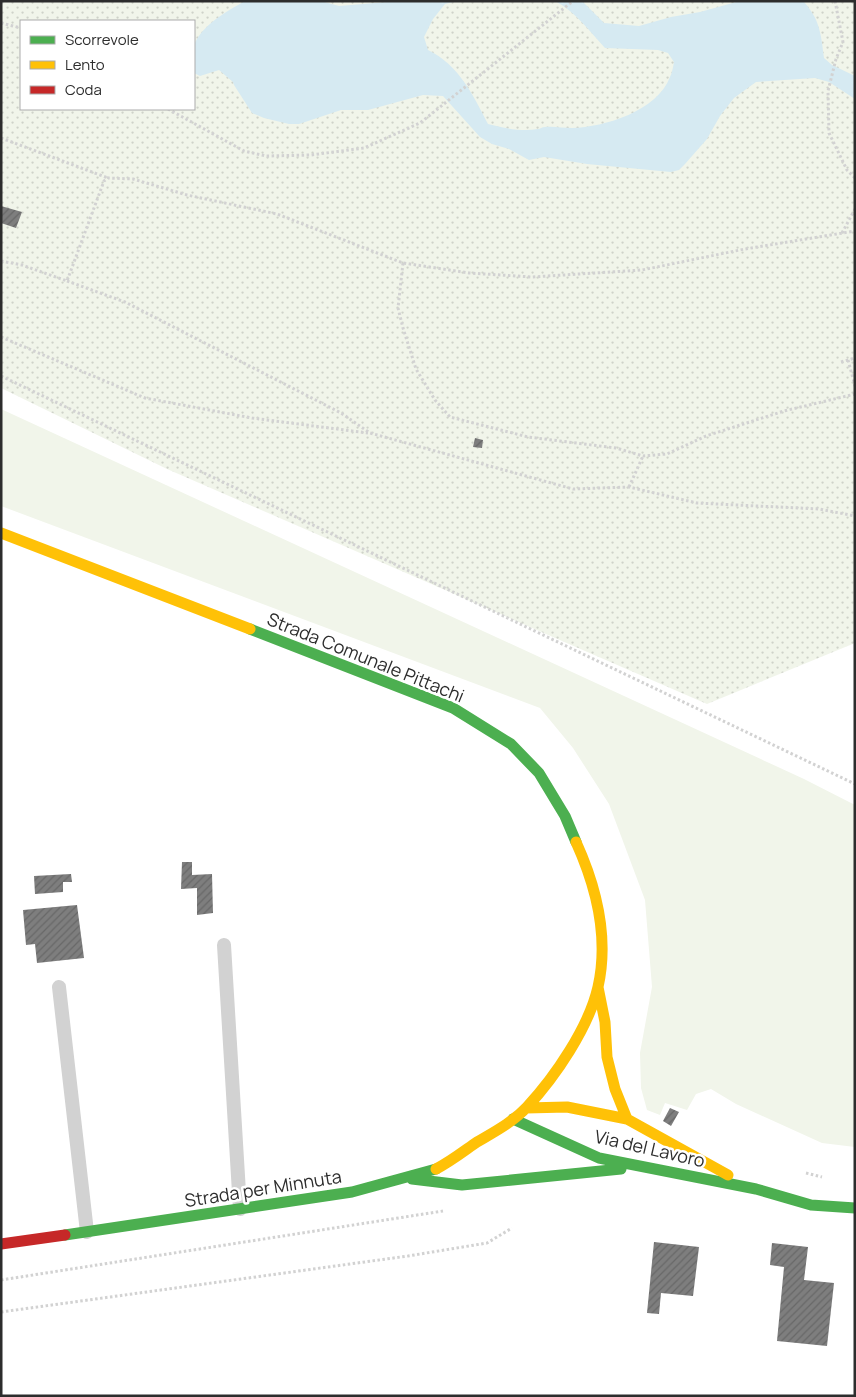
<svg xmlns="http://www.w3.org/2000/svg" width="856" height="1397" font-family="Manrope,sans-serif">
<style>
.grass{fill:#f1f5ea}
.park{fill:url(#park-dots);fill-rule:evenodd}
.water{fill:#d6eaf2}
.building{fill:url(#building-hatch)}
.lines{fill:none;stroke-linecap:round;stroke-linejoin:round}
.path{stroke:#d2d2d2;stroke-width:3;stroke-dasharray:2.5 2.5;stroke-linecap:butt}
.lane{stroke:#d2d2d2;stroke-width:14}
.fast{stroke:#4caf50;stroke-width:11}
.slow{stroke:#ffc107;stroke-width:11}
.jam{stroke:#c62828;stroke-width:11}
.labels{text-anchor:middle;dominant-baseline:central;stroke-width:5;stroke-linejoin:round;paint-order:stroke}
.street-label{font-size:18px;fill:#2d2d2d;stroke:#fff}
</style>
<defs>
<pattern id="park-dots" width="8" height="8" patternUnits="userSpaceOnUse" patternTransform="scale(1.25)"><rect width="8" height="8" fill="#f1f5ea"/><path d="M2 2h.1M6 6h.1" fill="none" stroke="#cfd2c9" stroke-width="1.8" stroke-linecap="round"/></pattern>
<pattern id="building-hatch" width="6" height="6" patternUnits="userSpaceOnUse" patternTransform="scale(1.25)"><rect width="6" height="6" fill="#7e7e7e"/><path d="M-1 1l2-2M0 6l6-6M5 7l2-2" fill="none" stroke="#686868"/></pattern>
</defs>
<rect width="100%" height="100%" fill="#fff"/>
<path class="grass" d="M1 409 804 779 855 805V1147L822 1143 736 1104 711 1089 696 1094 687 1110 665 1103 660 1115 647 1110 641 1088 640 1053 652 987 645 900 609 804 573 748 540 708 1 506Z"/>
<path class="park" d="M1 1H855V643L707 704 167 469 1 388ZM21 21H194V109H21Z"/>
<path class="water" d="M245 1H321L339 6 399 1H457L445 4 433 19 424 37 428 50C459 65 473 95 488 124 503 128 522 132 538 129 540 129 542 127 545 127 554 126 563 128 572 128 605 127 657 111 670 77 672 73 673 67 674 62L668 53 658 50 605 48C590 32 576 12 555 1H582L604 23 639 26 671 17 700 12 740 1H803C820 19 821 34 824 58L832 65 855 76V99L829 82 815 78 756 82 734 98 720 116 707 139 685 164 679 170 671 172 587 164 544 157 529 160 509 149 492 144 480 137 443 96 423 95 368 110H341L299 124H289L264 118 252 113 234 85 233 82 219 70 200 76 194 73C194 65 192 53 194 45 203 24 226 12 245 1Z"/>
<path class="building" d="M1 206 22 212 16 228 1 223Z
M475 438 483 440 482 448 473 447Z
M182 862H192V875L212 874 213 913 197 915V888L181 889Z
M71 874 72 882H63V892L35 894 34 876Z
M77 905 84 958 37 963 35 944 26 945 23 910Z
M670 1108 679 1112 671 1126 663 1121Z
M654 1242 699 1247 693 1296 661 1293 659 1314 647 1313Z
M772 1243 808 1247 804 1280 834 1283 827 1346 777 1341 784 1267 770 1265Z"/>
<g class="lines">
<path class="path" d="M835 1 843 42 836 59 828 91 829 133 847 170 855 178
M1 23 21 28
M168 109 244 151 266 156 311 155 364 148 420 123 573 1
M1 138 108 178
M842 233 855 209
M1 261 22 265 67 281 104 181 108 178 133 179 187 195 277 214 403 263 469 273 532 277 642 270 745 249 855 231
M403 263 398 308 403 328 416 369 435 400 450 417 528 437 616 448 643 456 667 454 706 436 784 411 855 394
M67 281 125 302 341 413 370 433 573 489 629 487 697 503 819 509 855 516
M1 337 145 398 252 418 368 433
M848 360 855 386
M841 362 855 358
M1 376 855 784
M629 487 643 456
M806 1173 822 1177
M1 1280 443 1211
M1 1312 408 1256 487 1243 512 1228"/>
<path class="lane" d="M224 945 240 1209
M59 987 87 1232"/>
<path class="fast" d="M250 629 453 708 511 744 539 773 565 816 576 842
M513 1119 599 1158 756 1189 811 1205 855 1208
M412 1179 462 1185 621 1169
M65 1235 352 1192 436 1169"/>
<path class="slow" d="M1 533 250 629
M598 987 605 1022 607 1057 615 1089 627 1119
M526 1108 567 1107 627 1119 728 1175
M436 1169C450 1162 464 1151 477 1142 494 1132 513 1122 527 1107 555 1077 589 1027 598 987 609 938 596 886 576 842"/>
<path class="jam" d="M1 1244 65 1235"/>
</g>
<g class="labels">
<g class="street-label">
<text transform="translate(366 657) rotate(22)">Strada Comunale Pittachi</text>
<text transform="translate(650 1148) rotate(13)">Via del Lavoro</text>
<text transform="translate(263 1188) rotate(-9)">Strada per Minnuta</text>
</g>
</g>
<rect width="856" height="1397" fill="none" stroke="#2d2d2d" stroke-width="5"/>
<rect x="20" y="20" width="175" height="90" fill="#ffffff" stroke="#ababab"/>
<rect x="30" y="36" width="25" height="8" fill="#4caf50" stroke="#ababab"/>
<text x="65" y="45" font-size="15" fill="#2d2d2d">Scorrevole</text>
<rect x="30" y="61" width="25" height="8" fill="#ffc107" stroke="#ababab"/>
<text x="65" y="70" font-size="15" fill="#2d2d2d">Lento</text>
<rect x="30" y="86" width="25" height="8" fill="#c62828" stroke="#ababab"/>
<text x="65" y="95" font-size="15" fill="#2d2d2d">Coda</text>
</svg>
